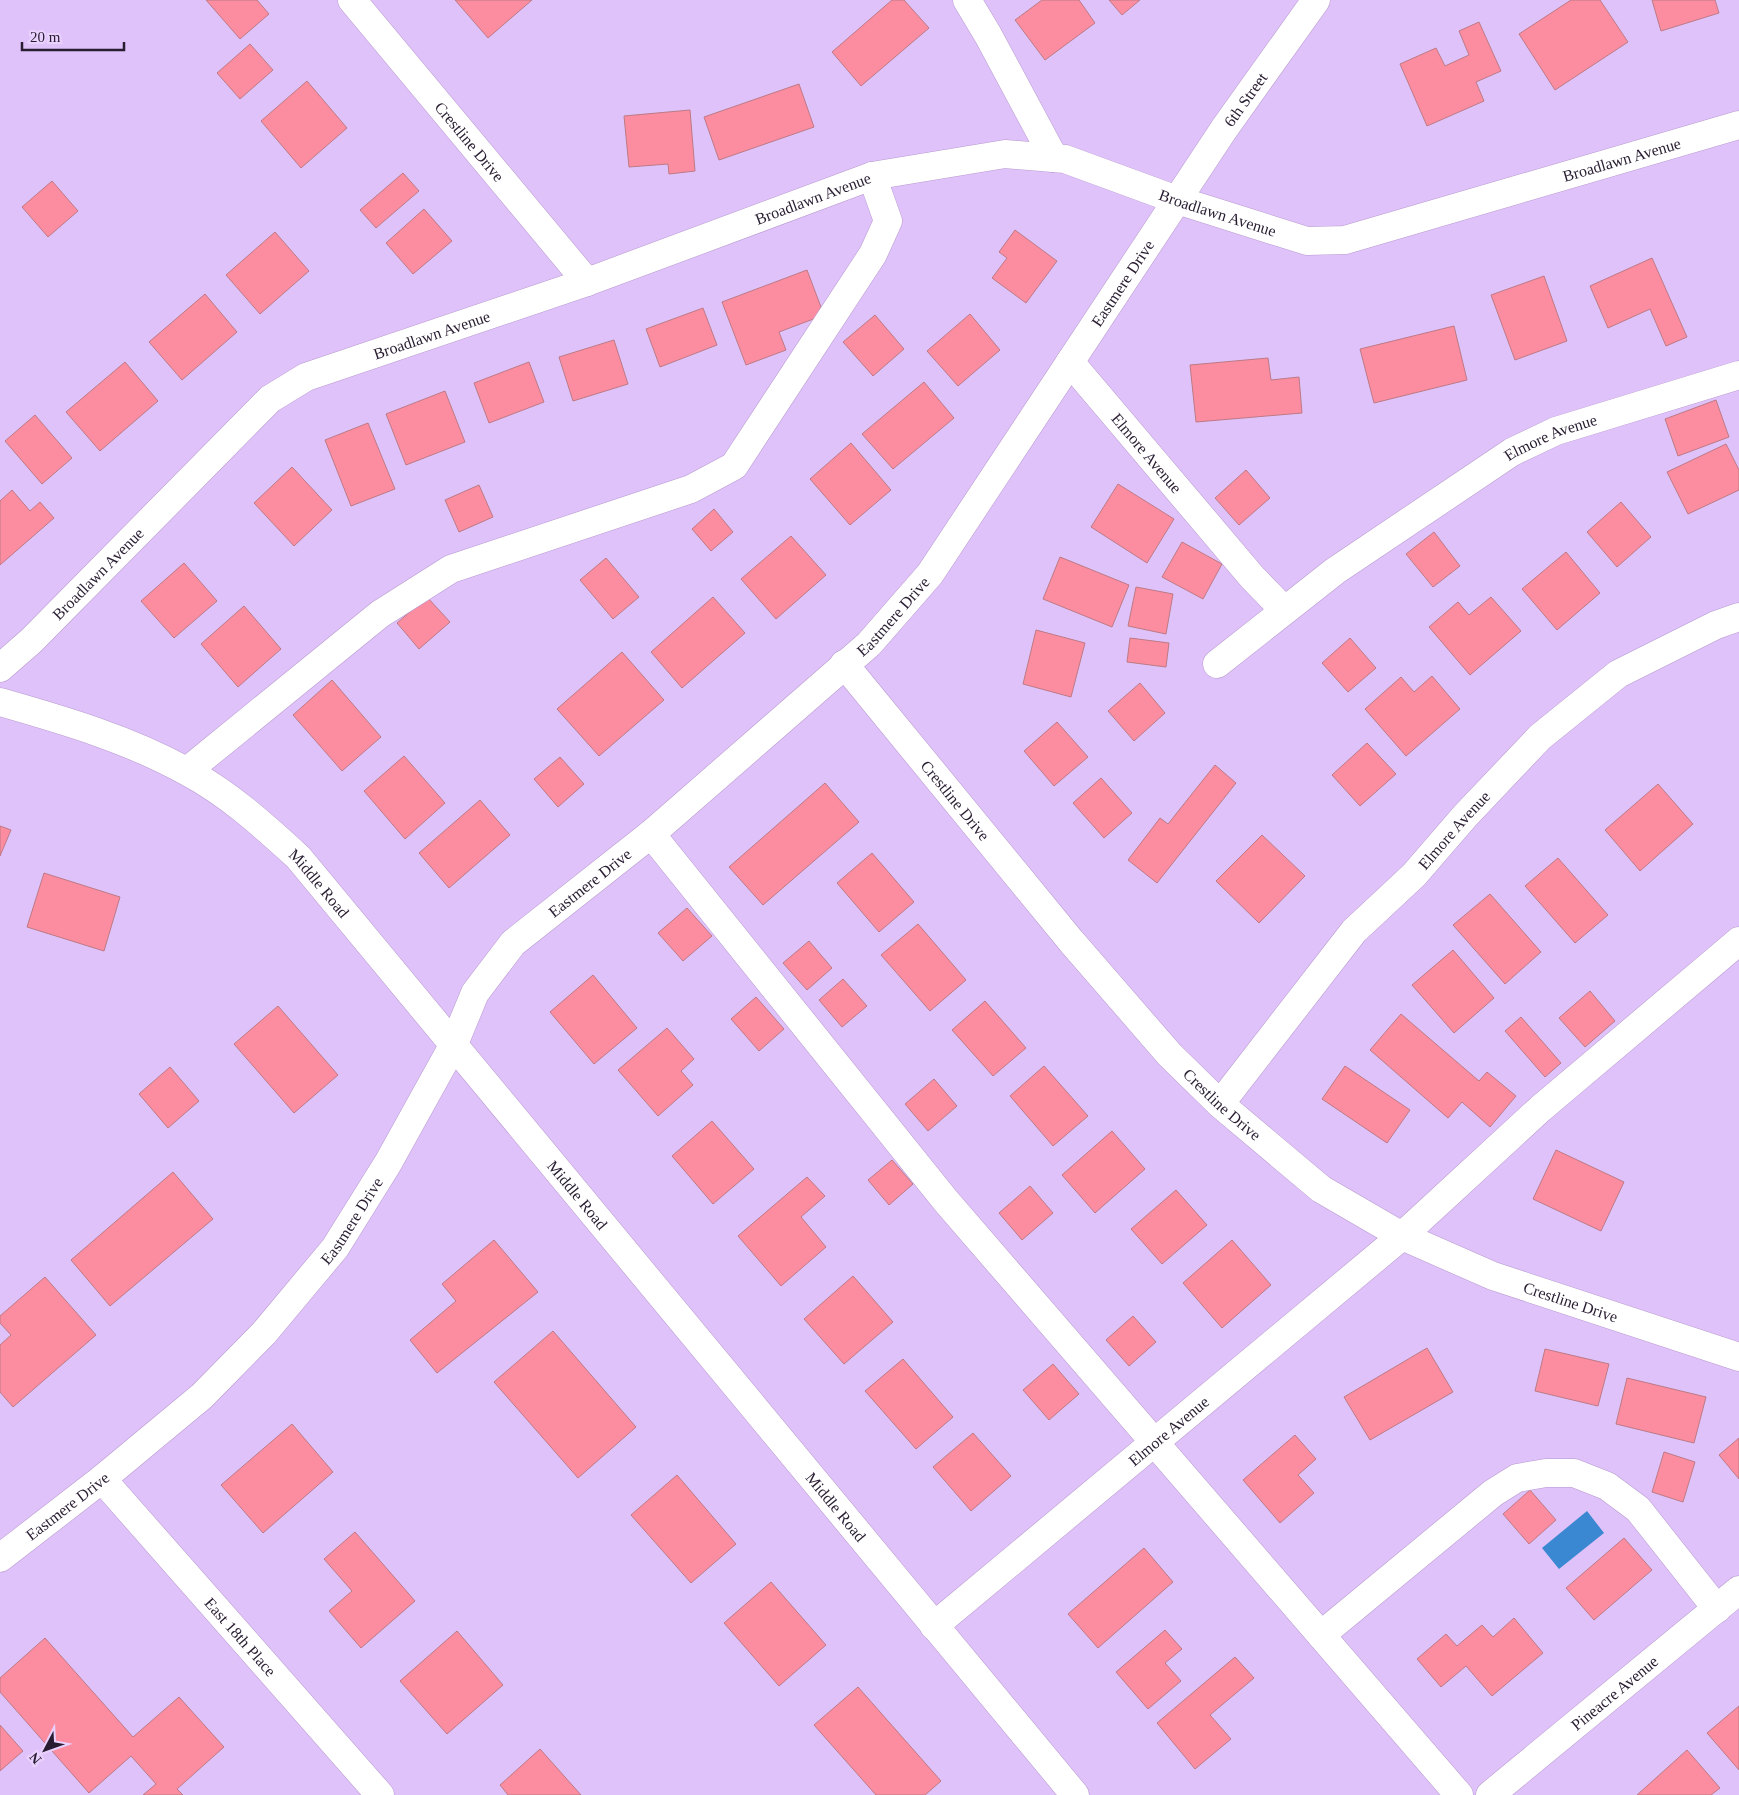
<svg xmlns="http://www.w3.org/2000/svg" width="1739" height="1795" font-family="Georgia,serif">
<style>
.water{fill:#3a88d1}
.building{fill:#fc8da1;stroke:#bc7a85}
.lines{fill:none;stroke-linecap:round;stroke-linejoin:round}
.minor-casing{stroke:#b79acf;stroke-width:29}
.minor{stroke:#fff;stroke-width:28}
.labels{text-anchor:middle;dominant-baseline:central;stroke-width:4;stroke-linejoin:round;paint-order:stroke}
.street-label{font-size:16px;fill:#281c31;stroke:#ead2ff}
</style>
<rect width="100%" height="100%" fill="#e0c2fa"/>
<path class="water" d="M1587 1511 1604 1533 1559 1569 1542 1548Z"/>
<path class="building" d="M206 0H257L269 14 240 39Z
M455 0H532L488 38Z
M892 0H904L929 28 861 86 832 52Z
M1042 0H1079L1095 23 1045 60 1015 20Z
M1109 0H1140L1122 15Z
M1571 0H1600L1628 42 1555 90 1519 34Z
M1652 0H1715L1719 13 1661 31Z
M1479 22 1501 71 1476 82 1484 101 1427 126 1400 64 1436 48 1445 66 1469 55 1459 31Z
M250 44 273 70 240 99 217 73Z
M307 81 347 128 301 168 261 121Z
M799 84 814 127 719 160 704 117Z
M690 110 695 171 669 174 668 164 629 167 624 116Z
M403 173 419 191 376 228 360 210Z
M52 181 78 211 48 237 22 207Z
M424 209 452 241 413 274 386 243Z
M1015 230 1057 261 1026 303 992 278 1007 258 999 252Z
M275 232 309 271 260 314 226 275Z
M1652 258 1687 337 1666 346 1650 309 1608 328 1590 286Z
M807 270 824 315 779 332 786 350 746 365 722 302Z
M1544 276 1567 341 1515 360 1491 295Z
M205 294 237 332 182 380 149 342Z
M703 308 717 345 660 367 646 329Z
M970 314 1000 350 958 386 927 351Z
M875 315 904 349 873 376 843 342Z
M1454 326 1467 380 1374 403 1360 349Z
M614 340 628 384 573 401 559 357Z
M1268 358 1271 380 1299 377 1302 413 1196 422 1190 365Z
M125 362 158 401 100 451 66 412Z
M529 362 544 402 489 423 474 383Z
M924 382 954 418 893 469 862 434Z
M445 391 465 442 406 465 386 414Z
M1716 400 1729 437 1678 456 1665 419Z
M35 415 72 458 42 484 5 441Z
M368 423 395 489 351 506 325 440Z
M851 443 891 490 850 525 810 479Z
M1726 444 1739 470V490L1688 514 1667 472Z
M292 467 332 510 294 546 254 503Z
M1246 470 1270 498 1239 525 1215 498Z
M1118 484 1174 519 1147 563 1091 527Z
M479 485 493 517 459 532 445 500Z
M12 490 30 511 40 502 54 518 0 565V501Z
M1621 502 1651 537 1617 567 1587 532Z
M714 509 733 532 711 551 692 529Z
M1434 532 1460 566 1433 587 1406 554Z
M791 536 826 575 776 619 741 579Z
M1182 542 1222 564 1203 599 1162 577Z
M1566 552 1600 593 1557 630 1522 589Z
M1060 557 1129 585 1112 627 1043 599Z
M606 558 639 597 613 619 580 580Z
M184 563 217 601 174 638 141 601Z
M1136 587 1173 594 1166 634 1128 626Z
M427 597 450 622 419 649 397 623Z
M713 597 745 633 682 688 651 652Z
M1491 597 1521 631 1470 675 1429 627 1458 602 1469 615Z
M244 606 281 649 238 687 201 644Z
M1036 630 1085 643 1071 697 1023 684Z
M1130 638 1169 643 1166 667 1127 662Z
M1350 638 1376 668 1348 692 1322 663Z
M622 652 664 700 599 756 557 709Z
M1432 676 1460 709 1406 756 1365 709 1401 677 1414 692Z
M332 680 381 737 342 771 293 715Z
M1140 683 1165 713 1134 741 1108 711Z
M1057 722 1088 757 1054 786 1024 751Z
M1367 743 1396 774 1360 806 1332 775Z
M404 756 445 803 405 839 364 791Z
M560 757 584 784 558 807 534 779Z
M1215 765 1236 783 1157 883 1128 860 1160 818 1168 824Z
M1101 778 1132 813 1104 838 1073 803Z
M825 783 859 822 763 905 729 867Z
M1658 784 1693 824 1640 871 1605 830Z
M480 800 510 835 449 888 419 853Z
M0 826 11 830 0 856Z
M1262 835 1305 876 1259 923 1216 881Z
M872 853 914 902 879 932 837 883Z
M1558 858 1608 915 1575 943 1525 886Z
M44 873 120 897 104 951 27 927Z
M1490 894 1541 952 1505 984 1453 925Z
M687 908 712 936 683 961 658 933Z
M918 924 966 980 930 1011 881 955Z
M809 941 832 968 807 990 783 963Z
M1453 950 1494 998 1454 1033 1412 985Z
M593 975 637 1028 594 1064 550 1012Z
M843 979 867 1006 842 1027 819 1000Z
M1590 991 1615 1021 1585 1047 1559 1018Z
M756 997 784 1029 759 1051 731 1019Z
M985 1001 1026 1048 993 1076 952 1030Z
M278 1006 338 1075 294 1113 234 1044Z
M1401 1014 1479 1081 1487 1072 1516 1096 1490 1127 1462 1102 1448 1118 1370 1050Z
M1521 1017 1561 1063 1545 1077 1505 1031Z
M667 1028 694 1059 681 1071 693 1085 658 1116 618 1070Z
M1044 1066 1088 1116 1053 1146 1010 1096Z
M1345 1066 1410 1110 1387 1143 1322 1099Z
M170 1067 199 1101 168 1128 139 1094Z
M934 1079 957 1106 928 1131 905 1104Z
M712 1121 754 1169 713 1204 672 1156Z
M1112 1131 1145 1169 1095 1213 1062 1175Z
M1556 1150 1624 1182 1601 1231 1533 1199Z
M892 1160 913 1184 889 1205 868 1180Z
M173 1172 213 1219 110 1306 71 1260Z
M807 1177 825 1196 801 1217 826 1247 781 1286 738 1236Z
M1030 1186 1053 1213 1022 1240 999 1213Z
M1176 1190 1207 1225 1162 1264 1131 1229Z
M494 1240 538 1292 437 1373 410 1340 456 1301 442 1284Z
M1232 1240 1271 1285 1222 1328 1183 1283Z
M853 1276 893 1322 844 1364 804 1319Z
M45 1277 96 1335 13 1407 0 1392V1345L11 1335 0 1323V1316Z
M1133 1316 1156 1342 1129 1366 1106 1340Z
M553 1331 636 1427 578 1478 494 1382Z
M1427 1348 1453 1392 1370 1440 1344 1397Z
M1545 1349 1609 1364 1598 1406 1535 1391Z
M903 1359 953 1417 916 1449 865 1391Z
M1053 1364 1079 1394 1049 1420 1023 1390Z
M1627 1378 1706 1397 1694 1443 1616 1424Z
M292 1424 333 1472 263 1533 221 1485Z
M973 1433 1011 1476 971 1511 933 1467Z
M1295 1435 1316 1459 1298 1475 1314 1493 1280 1523 1243 1480Z
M1739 1438V1479L1719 1455Z
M1664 1452 1695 1462 1683 1502 1652 1492Z
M677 1475 736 1544 691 1583 631 1515Z
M1530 1490 1556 1520 1529 1544 1503 1514Z
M355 1532 415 1601 361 1648 329 1611 352 1591 324 1559Z
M1624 1538 1652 1570 1594 1620 1566 1588Z
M1144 1548 1173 1582 1098 1648 1068 1614Z
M771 1582 826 1645 779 1686 724 1623Z
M1514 1618 1543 1653 1492 1696 1466 1666 1441 1687 1417 1659 1446 1634 1457 1646 1482 1625 1493 1637Z
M1165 1630 1182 1649 1165 1663 1181 1681 1148 1709 1116 1672Z
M457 1631 503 1685 447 1734 400 1681Z
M45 1638 133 1737 179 1697 224 1747 177 1789 183 1795H143L156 1784 131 1756 89 1793 0 1692V1678Z
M1235 1657 1254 1678 1210 1715 1231 1739 1195 1769 1157 1723Z
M858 1687 941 1781 925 1795H876L814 1725Z
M1739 1706V1770L1707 1733Z
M0 1725 23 1751 0 1771Z
M540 1749 581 1795H508L500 1785Z
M1687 1750 1720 1788 1711 1795H1637Z"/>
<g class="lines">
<defs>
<g id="minor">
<path id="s1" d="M352 0 587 282"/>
<path d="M967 0 988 35 1054 158"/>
<path id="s2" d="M1070 362 1252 577 1284 610"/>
<path id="s3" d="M844 664 1071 941 1169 1054 1220 1104 1321 1189 1402 1236 1493 1276 1739 1357"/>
<path id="s4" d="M1217 664 1335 571 1512 452 1556 431 1739 375"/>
<path id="s5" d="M0 668 31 641 270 399 306 377 587 282 872 176 1005 154 1065 159 1177 200 1307 241 1345 240 1739 125"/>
<path id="s6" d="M0 702C63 720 128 739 186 771 228 793 263 825 298 857L1075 1795"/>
<path d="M187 771 380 614 451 569 691 489 734 466 873 254 888 221 872 176"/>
<path d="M651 834 946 1201 1459 1795"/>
<path id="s7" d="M1220 1104 1354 931 1414 875 1465 816 1540 737 1618 674 1716 625 1739 617"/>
<path id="s8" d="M102 1479 380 1795"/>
<path id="s9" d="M0 1558 102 1479 202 1396 264 1333 335 1248 388 1163 454 1044 475 993 513 943 651 834 869 644 930 574 1224 129 1316 0"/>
<path id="s10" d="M934 1626 1402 1236 1540 1109 1739 941"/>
<path d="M1321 1635 1493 1493 1517 1478 1546 1473H1574L1607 1486 1638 1509 1717 1609"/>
<path id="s11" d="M1490 1795 1739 1590"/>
</g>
</defs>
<use href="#minor" class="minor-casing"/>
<use href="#minor" class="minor"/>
</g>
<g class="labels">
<g class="street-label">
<text stroke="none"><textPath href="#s9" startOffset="1940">6th Street</textPath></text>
<text stroke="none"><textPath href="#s1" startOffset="184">Crestline Drive</textPath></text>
<text stroke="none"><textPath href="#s5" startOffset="1801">Broadlawn Avenue</textPath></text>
<text stroke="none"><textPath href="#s5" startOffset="961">Broadlawn Avenue</textPath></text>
<text stroke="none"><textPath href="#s5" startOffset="1381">Broadlawn Avenue</textPath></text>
<text stroke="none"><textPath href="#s9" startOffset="1719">Eastmere Drive</textPath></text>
<text stroke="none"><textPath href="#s5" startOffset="556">Broadlawn Avenue</textPath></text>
<text stroke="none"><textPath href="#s4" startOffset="405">Elmore Avenue</textPath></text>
<text stroke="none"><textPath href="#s2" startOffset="119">Elmore Avenue</textPath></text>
<text stroke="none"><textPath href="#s5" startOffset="136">Broadlawn Avenue</textPath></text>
<text stroke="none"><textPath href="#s9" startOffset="1314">Eastmere Drive</textPath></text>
<text stroke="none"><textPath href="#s3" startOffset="176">Crestline Drive</textPath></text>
<text stroke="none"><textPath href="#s7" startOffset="361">Elmore Avenue</textPath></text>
<text stroke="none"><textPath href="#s6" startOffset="374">Middle Road</textPath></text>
<text stroke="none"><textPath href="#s9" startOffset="910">Eastmere Drive</textPath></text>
<text stroke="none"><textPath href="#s3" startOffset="581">Crestline Drive</textPath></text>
<text stroke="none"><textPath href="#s6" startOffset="779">Middle Road</textPath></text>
<text stroke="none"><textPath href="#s9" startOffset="490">Eastmere Drive</textPath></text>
<text stroke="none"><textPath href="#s3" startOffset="986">Crestline Drive</textPath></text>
<text stroke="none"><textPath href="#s10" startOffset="305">Elmore Avenue</textPath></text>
<text stroke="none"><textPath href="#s9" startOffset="85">Eastmere Drive</textPath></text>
<text stroke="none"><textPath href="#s6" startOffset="1184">Middle Road</textPath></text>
<text stroke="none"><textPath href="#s8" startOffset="210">East 18th Place</textPath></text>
<text stroke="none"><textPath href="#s11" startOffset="161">Pineacre Avenue</textPath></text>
</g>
</g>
<g transform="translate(45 1750) rotate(229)" stroke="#ead2ff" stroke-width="4" paint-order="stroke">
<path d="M0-4L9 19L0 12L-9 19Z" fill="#281c31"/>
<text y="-8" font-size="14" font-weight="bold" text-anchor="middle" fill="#281c31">N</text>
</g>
<path d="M22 42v8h102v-8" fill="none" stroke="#281c31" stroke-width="2.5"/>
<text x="30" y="42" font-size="15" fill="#281c31" stroke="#ead2ff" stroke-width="4" paint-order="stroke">20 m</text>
</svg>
